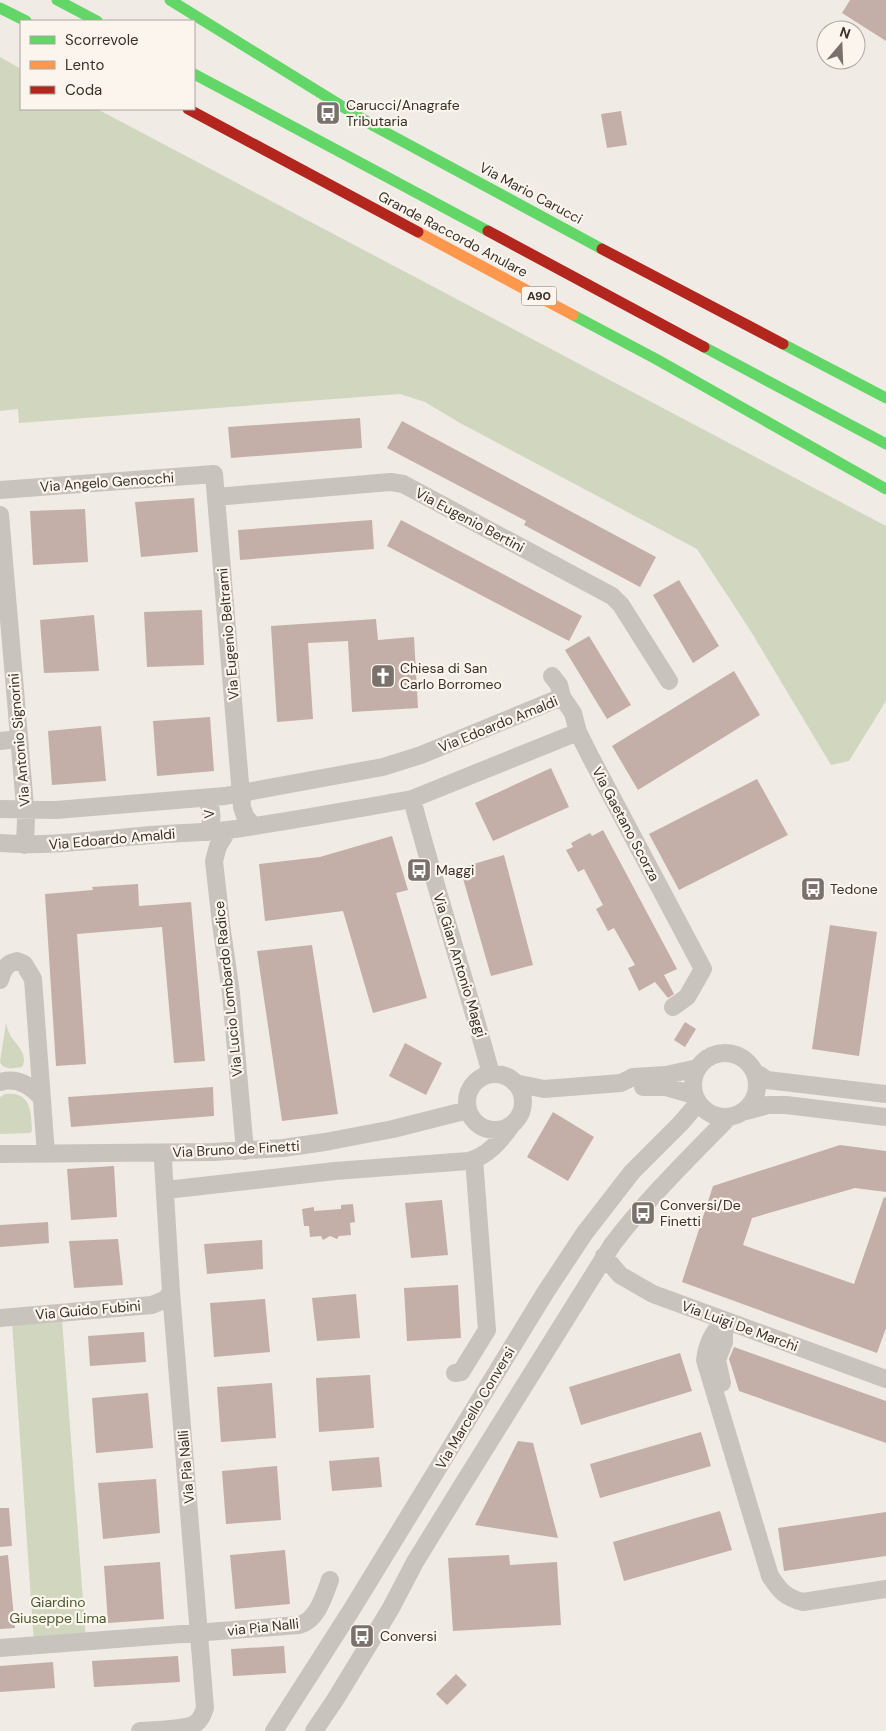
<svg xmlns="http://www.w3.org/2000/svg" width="886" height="1731" font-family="'DM Sans',sans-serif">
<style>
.green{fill:#d1d6bf}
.building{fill:#c3afa7}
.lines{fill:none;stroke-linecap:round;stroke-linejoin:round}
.street{stroke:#c9c3be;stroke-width:18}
.fast{stroke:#63d668;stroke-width:11}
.slow{stroke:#ff974d;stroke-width:11}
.jam{stroke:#b3261e;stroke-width:11}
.labels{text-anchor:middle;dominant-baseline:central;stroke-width:4.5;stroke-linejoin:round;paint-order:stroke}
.shield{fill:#fbf5ee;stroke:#756b66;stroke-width:1}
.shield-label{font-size:12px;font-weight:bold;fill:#3b302b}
.poi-label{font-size:14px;fill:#3b302b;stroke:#fbf5ee;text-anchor:start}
.street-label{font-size:14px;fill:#3b302b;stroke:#fbf5ee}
.park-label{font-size:14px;fill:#4a5a2e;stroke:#fbf5ee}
</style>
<rect width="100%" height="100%" fill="#f0ebe5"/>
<path class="green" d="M0 57 21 69V109H97L886 526V701L849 761 831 765 750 630 697 549 460 423 425 402 400 394 19 423 18 409 0 411Z
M6 1023C7 1027 8 1031 10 1035 16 1045 29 1054 22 1067 14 1068 4 1071 0 1062Z
M5 1094C31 1091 31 1111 32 1131L30 1133 0 1134V1097Z
M62 1319 86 1641 34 1644 12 1322Z"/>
<path class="building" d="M850 0H886V41L842 13Z
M621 111 627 145 607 148 601 114Z
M360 418 362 448 231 458 228 427Z
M402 421 656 557 640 587 524 525 526 521 387 448Z
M194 498 198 552 141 557 135 502Z
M85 509 88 562 33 565 30 511Z
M372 520 374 549 240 560 238 530Z
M401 520 582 616 569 641 387 546Z
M679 580 719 646 693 663 653 595Z
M202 610 204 665 147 667 144 612Z
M94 615 99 671 44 673 40 620Z
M376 619 378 640 414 637 418 708 352 712 348 641 308 643 313 719 277 722 271 626Z
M589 636 631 705 607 719 565 650Z
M734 671 760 715 638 790 612 746Z
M210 717 214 771 157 776 153 721Z
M101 726 106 781 52 785 48 731Z
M551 768 569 807 493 841 475 803Z
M757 779 788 835 679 890 649 834Z
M603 830 677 969 664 975 674 994 668 998 655 982 639 991 628 968 635 965 614 928 608 931 596 909 603 905 584 869 578 872 566 850 573 847 571 843 590 833 592 836Z
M392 836 408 890 396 893 427 998 373 1013 343 911 265 921 259 864 320 857Z
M504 855 533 965 491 976 460 868Z
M138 884 139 906 191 902 205 1061 174 1063 162 927 77 934 86 1064 56 1066 45 894 93 890 92 887Z
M830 925 877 932 859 1056 812 1049Z
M312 945 338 1114 282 1121 257 951Z
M685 1022 696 1029 685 1047 674 1040Z
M405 1043 442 1063 426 1095 389 1076Z
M213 1087 214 1116 71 1127 68 1097Z
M553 1112 594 1137 568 1181 527 1157Z
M840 1145 886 1151V1192L855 1188 752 1218 743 1245 854 1284 884 1197 886 1198V1328L877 1353 682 1282 713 1186Z
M114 1166 117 1217 71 1220 67 1169Z
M442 1200 448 1255 411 1258 405 1203Z
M353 1204 355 1222 350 1223 351 1235 339 1236 337 1239 330 1236 323 1240 321 1236 310 1237 309 1226H304L302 1209 314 1207V1211L341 1209V1205Z
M48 1222 49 1243 0 1247V1225Z
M118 1239 123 1285 74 1288 69 1241Z
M262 1240 263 1269 207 1274 204 1244Z
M458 1285 461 1338 407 1341 404 1288Z
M356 1294 360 1338 317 1341 312 1298Z
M265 1299 270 1352 214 1357 210 1303Z
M144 1332 146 1362 90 1366 88 1336Z
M734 1347 886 1401V1443L739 1391 729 1359Z
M680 1353 692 1391 581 1425 569 1387Z
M370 1375 374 1428 319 1432 316 1378Z
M272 1383 276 1438 221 1442 217 1387Z
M148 1393 153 1448 96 1453 92 1398Z
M701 1432 711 1466 600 1498 590 1464Z
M518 1441 533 1443 558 1538 475 1525Z
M379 1457 382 1487 332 1491 329 1461Z
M277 1466 281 1520 226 1524 222 1471Z
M156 1479 160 1533 103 1539 98 1483Z
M0 1508H9L12 1546 0 1547Z
M720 1511 732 1550 624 1581 613 1542Z
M886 1512V1556L784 1571 778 1528Z
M285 1550 290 1604 235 1609 230 1555Z
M8 1555 15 1628 0 1629V1556Z
M509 1555 510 1565 557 1562 561 1625 453 1631 448 1558Z
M160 1562 164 1619 108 1623 104 1566Z
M284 1646 286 1673 233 1676 231 1649Z
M178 1656 180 1682 94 1687 92 1661Z
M53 1662 55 1688 0 1692V1666Z
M456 1674 467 1685 447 1705 436 1694Z"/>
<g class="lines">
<path class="street" d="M0 490 214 474 242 807 245 816 253 826
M216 497 378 483 391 482 403 484 612 596 621 605 669 681
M0 515 26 818 25 845
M552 676 559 685 562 697 573 713 578 732 590 756 703 969 687 997 673 1007
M0 741 18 739
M205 798C213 809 213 819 208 832
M412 799C436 891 466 982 491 1074
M0 809 56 810 225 796 383 767 421 755 562 697
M228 830 218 846 214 861 221 924 231 993 245 1151
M0 843C47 847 94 840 140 836 169 833 199 833 228 830 286 822 343 811 401 801L412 799 578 732
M0 980C3 970 6 963 17 961L24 964 33 979 46 1154
M693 1085a32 32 0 1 1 64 0a32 32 0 1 1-64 0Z
M755 1072 767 1080 886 1094
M467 1102a28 28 0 1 1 56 0a28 28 0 1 1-56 0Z
M0 1082C17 1077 30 1085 41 1097
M515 1083 544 1089 621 1083 633 1077 666 1075 698 1068
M643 1087H666L694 1095
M746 1111 768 1105H786L886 1117
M0 1154 213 1152 283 1148 325 1142 393 1129 468 1110
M166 1190 335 1171 468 1161C487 1157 500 1141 511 1126
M604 1256 620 1275 653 1294 886 1379
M0 1318 152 1305 166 1299 171 1292
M724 1320C713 1333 707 1343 705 1360L770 1576C780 1591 786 1598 803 1602L886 1589
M455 1373 461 1372 487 1330 474 1159
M722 1383 717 1360 724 1342V1320
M0 1648 299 1625C317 1621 324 1596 330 1580
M140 1731C153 1730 184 1730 195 1724 201 1720 203 1714 205 1708L171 1292 163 1161 167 1153
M274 1731 352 1609 545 1293 584 1234 632 1172 681 1123 698 1103
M314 1731 335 1700 391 1608 415 1562 463 1484 612 1245C647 1199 688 1159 729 1117"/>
<path class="fast" d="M57 0 97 21
M170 0 374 126 602 249
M0 8 26 21
M194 74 488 231
M573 315 656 359 886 489
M783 344 886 398
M704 347 886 444"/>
<path class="slow" d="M418 232 573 315"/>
<path class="jam" d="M188 109 418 232
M488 231 704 347
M602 249 783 344"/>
</g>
<defs>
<symbol id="bus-square" viewBox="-11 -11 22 22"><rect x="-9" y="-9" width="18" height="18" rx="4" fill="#7a716c" stroke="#fbf5ee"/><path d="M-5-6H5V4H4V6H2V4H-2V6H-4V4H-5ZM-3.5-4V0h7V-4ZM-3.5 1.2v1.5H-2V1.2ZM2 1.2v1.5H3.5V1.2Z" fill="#fff"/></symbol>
<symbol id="church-square" viewBox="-11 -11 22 22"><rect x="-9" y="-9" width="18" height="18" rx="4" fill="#7a716c" stroke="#fbf5ee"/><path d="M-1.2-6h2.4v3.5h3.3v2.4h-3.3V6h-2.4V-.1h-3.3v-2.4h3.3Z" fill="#fff"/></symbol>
</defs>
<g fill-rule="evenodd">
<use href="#bus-square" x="314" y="99" width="28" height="28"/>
<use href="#church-square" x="369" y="662" width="28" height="28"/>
<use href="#bus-square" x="405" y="856" width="28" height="28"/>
<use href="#bus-square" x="799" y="875" width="28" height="28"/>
<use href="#bus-square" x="629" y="1199" width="28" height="28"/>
<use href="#bus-square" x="348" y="1622" width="28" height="28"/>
</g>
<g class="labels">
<rect class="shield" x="521.5" y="286.5" width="35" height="19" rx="4"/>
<g class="shield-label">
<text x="539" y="296">A90</text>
</g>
<g class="poi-label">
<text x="346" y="105">Carucci/Anagrafe<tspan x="346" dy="16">Tributaria</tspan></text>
<text x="400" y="668">Chiesa di San<tspan x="400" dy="16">Carlo Borromeo</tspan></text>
<text x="436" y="870">Maggi</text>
<text x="830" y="889">Tedone</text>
<text x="660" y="1205">Conversi/De<tspan x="660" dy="16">Finetti</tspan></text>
<text x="380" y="1636">Conversi</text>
</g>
<g class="street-label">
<text transform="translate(531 193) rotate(28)">Via Mario Carucci</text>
<text transform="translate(453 234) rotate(28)">Grande Raccordo Anulare</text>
<text transform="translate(107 482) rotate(-4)">Via Angelo Genocchi</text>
<text transform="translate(470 520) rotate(28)">Via Eugenio Bertini</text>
<text transform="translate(228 634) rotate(-95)">Via Eugenio Beltrami</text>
<text transform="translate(498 724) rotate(-22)">Via Edoardo Amaldi</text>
<text transform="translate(19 740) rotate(-95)">Via Antonio Signorini</text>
<text transform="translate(209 814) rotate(-94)">V</text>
<text transform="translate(626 824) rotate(62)">Via Gaetano Scorza</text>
<text transform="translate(112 839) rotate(-5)">Via Edoardo Amaldi</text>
<text transform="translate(460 965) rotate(73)">Via Gian Antonio Maggi</text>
<text transform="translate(228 989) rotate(-96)">Via Lucio Lombardo Radice</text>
<text transform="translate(236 1149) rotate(-3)">Via Bruno de Finetti</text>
<text transform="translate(88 1310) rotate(-5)">Via Guido Fubini</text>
<text transform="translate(740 1326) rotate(20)">Via Luigi De Marchi</text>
<text transform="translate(475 1408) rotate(-59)">Via Marcello Conversi</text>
<text transform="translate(186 1467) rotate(-95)">Via Pia Nalli</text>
<text transform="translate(263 1627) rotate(-6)">via Pia Nalli</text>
</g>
<g class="park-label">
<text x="58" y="1602">Giardino<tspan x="58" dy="16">Giuseppe Lima</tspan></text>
</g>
</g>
<rect x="20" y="20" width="175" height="90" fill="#fbf5ee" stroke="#aea6a0"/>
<rect x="30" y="36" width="25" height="8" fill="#63d668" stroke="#aea6a0"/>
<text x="65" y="45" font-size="15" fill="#3b302b">Scorrevole</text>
<rect x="30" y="61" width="25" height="8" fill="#ff974d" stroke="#aea6a0"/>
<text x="65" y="70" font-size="15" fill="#3b302b">Lento</text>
<rect x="30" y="86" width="25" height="8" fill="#b3261e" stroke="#aea6a0"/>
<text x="65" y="95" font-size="15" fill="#3b302b">Coda</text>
<g transform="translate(841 45) rotate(19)"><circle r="24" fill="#fbf5ee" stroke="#aea6a0"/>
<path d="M0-4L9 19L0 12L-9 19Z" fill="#7a716c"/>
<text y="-8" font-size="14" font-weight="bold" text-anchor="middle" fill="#3b302b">N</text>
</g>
</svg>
